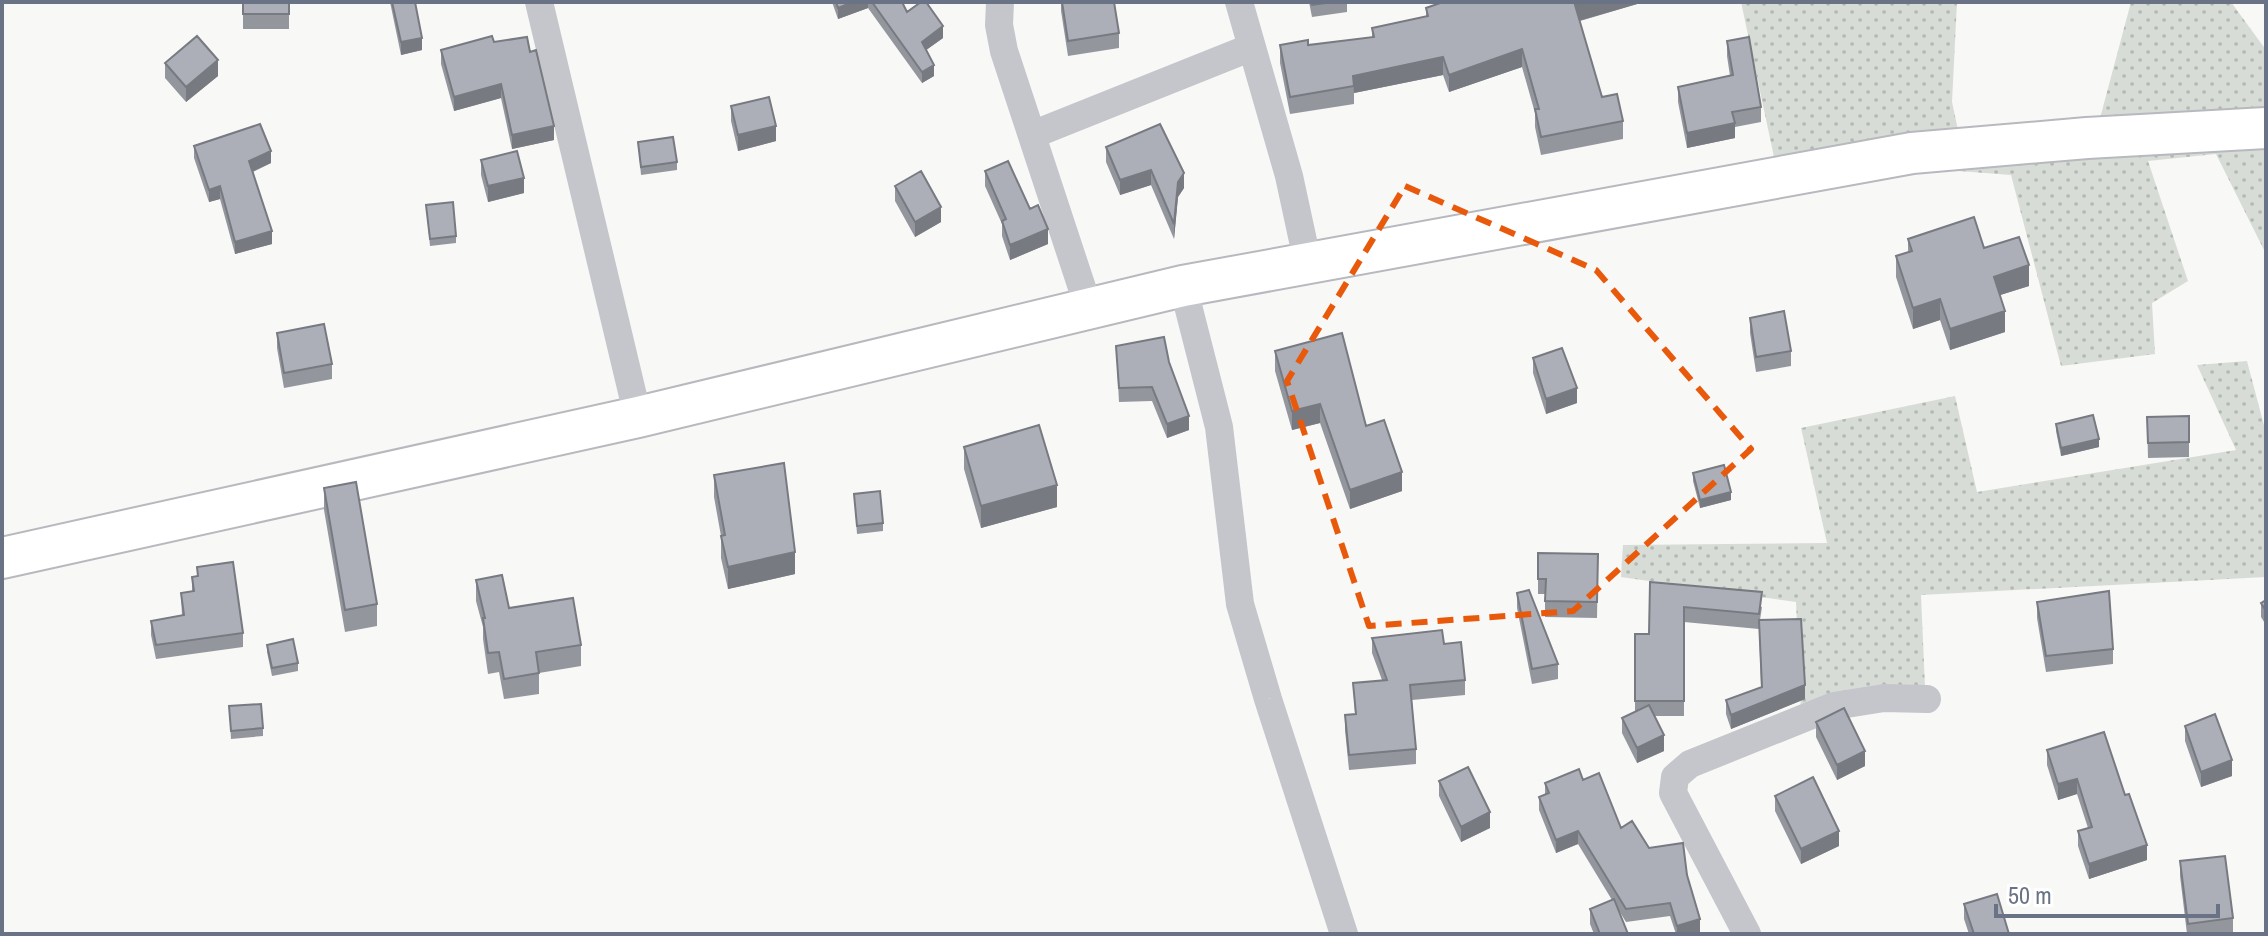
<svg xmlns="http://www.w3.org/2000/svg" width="2268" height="936" font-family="'Archivo Narrow',sans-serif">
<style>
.grass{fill:url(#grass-dots)}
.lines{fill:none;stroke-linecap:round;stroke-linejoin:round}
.secondary-casing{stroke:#b7b9bf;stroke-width:44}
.minor{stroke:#c4c6cb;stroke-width:28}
.secondary{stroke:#fff;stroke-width:40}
.wall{fill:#94969e}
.shaded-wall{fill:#787a81}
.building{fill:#acafb8;stroke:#787a81;stroke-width:2}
.marked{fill:none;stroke:#e8590c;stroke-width:6;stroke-dasharray:16 10;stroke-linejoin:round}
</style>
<defs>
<pattern id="grass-dots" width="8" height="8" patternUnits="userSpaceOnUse" patternTransform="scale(2)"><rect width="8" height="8" fill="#d7ddd6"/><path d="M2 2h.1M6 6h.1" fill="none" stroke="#b2b8b3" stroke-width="1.8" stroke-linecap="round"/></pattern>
</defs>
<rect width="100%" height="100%" fill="#f8f8f6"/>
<path class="grass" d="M1741 2H1957L1952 102 1958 130 1998 125 2099 122 2131 2H2231L2266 50V254L2216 154 2148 161 2188 281 2152 303 2155 354 2061 366 2011 175 1774 157Z
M2247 361 2266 433V577L1921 595 1925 687 1801 712 1796 602 1621 577 1623 545 1827 543 1801 428 1955 396 1977 492 2236 450 2197 365Z"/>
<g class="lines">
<defs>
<path id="secondary" d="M2 558 638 417 1183 286 1912 153 2087 138 2266 128"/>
</defs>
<use href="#secondary" class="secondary-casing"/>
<path class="minor" d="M539 2 638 417
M1000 2 999 25 1004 51 1089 309
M1239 2 1289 176 1308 264
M1032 135 1252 47
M1183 286 1219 427 1240 604 1268 699 1344 934
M1747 934 1673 793 1675 777 1690 764 1834 706 1884 698 1927 699"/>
<use href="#secondary" class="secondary"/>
</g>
<path class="wall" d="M243 2H289V29H243Z
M390 2H415L422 50 401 55Z
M832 2H902L907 12 943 38 926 50 934 76 922 83 868 8 838 19Z
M1061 2H1114L1119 33V48L1068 56 1061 11Z
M1309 2H1347V12L1312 17Z
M1443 2H1644L1580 21 1602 97 1623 121V139L1541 155 1535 127V113L1522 67 1449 92 1443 75 1354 93V104L1290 114 1280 63V45H1308L1372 37V28L1426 16V8Z
M1727 41 1761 107V122L1735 127V138L1687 148 1678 102V87L1730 76 1727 56Z
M494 42 554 140 512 149 501 98 454 111 441 64V50Z
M165 63 218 76 186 102 165 78Z
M731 106 776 141 738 151 731 121Z
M638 142 677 162V170L641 175Z
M194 146 271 163 253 172 272 244 235 254 220 199 209 202 194 158Z
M1106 147 1184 188 1178 197 1174 239 1151 185 1120 195 1106 162Z
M481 160 524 193 488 202 481 175Z
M985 171 1030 209 1048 244 1010 260 1002 236V224L985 186Z
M895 186 941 222 915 237 895 201Z
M426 205 456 236V243L430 246Z
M1908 239 2029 286 2000 295 2005 332 1950 350 1940 320 1913 329 1896 277V256L1908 252Z
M1750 318 1791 351V366L1756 372 1750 333Z
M277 333 332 364V379L284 388 277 348Z
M1116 346 1169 362 1189 430 1167 438 1152 401 1119 402Z
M1275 351 1366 426 1402 491 1350 509 1320 423 1292 430 1275 371Z
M1533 358 1577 403 1546 414 1533 373Z
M2189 416V457L2148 458 2147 417Z
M2056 424 2099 447 2061 456 2056 431Z
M964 447 1057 507 981 528 964 469Z
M1693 473 1731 500 1700 508 1693 481Z
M714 475 795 574 728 589 721 558V536L714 497Z
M324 488 377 604V626L345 632 324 510Z
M854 494 883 523V531L857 534Z
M1538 553 1598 554 1597 618 1545 617V594H1538Z
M197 567 243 633V647L156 659 151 635V621L182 616 181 593 192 591V577L197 576Z
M476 580 509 608 581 645V666L539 673V694L504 699 499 672 488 674 483 639V627L476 601Z
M1650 582 1762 607 1760 620 1805 699 1731 729 1726 714V700L1761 687 1759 629 1684 622V716H1655L1664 751 1637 763 1622 733V718L1635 712V634H1649Z
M1517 593 1558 664V679L1532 684 1517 608Z
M2266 600V625L2261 617V603Z
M2037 602 2113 649V664L2046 672 2037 618Z
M1372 638 1444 644 1465 680V695L1412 700 1416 749V764L1349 770 1345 730V715L1355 714 1353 683 1382 680 1372 653Z
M267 645 298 663V671L272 676 267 652Z
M229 706 263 728V736L231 739Z
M1816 722 1865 766 1837 780 1816 737Z
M2185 726 2232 776 2201 787 2185 741Z
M2104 732 2147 860 2089 879 2078 846V831L2088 828 2077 794 2058 800 2047 765V750Z
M1583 780 1621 828 1687 875 1700 932 1694 934H1676L1670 916 1626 922 1618 909 1628 934H1594L1590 924V909L1612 900 1578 844 1556 853 1539 810V797L1545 794V783Z
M1439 781 1490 828 1461 842 1439 796Z
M1775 796 1839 846 1801 864 1775 811Z
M2180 861 2233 918V934H2187L2180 876Z
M1964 904 2009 934H1969L1964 919Z"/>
<path class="shaded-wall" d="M853 2H868V8L838 19V8Z
M1584 2H1644L1575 22V5Z
M943 26V38L922 53V42Z
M422 38V50L401 55V42Z
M1522 49V67L1449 92V75Z
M1443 57V75L1354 93 1353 76Z
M218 60V76L186 102V87Z
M934 65V76L922 83V72Z
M501 84V98L454 111V97Z
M1735 123V138L1687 148V133Z
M554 126V140L512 149V135Z
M776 126V141L738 151V135Z
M271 151V163L249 173V161Z
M1151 170V185L1120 195V180Z
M1184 173V188L1178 197 1174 239V224L1178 182Z
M524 178V193L488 202V186Z
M220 186V199L209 202V190Z
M941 207V222L915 237V222Z
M1048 229V244L1010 260V245Z
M272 231V244L235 254V242Z
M2029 265V286L1994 297V277Z
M1940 299V320L1913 329V308Z
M2005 311V332L1950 350V329Z
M1577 388V403L1546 414V399Z
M1320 404V423L1292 430V411Z
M1189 416V430L1167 438V424Z
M2099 439V447L2061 456V448Z
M1402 472V491L1350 509V490Z
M1057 485V507L981 528V506Z
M1731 492V500L1700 508V500Z
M795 552V574L728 589V567Z
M1805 685V699L1731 729V715Z
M1664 735V751L1637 763V748Z
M1865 751V766L1837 780V765Z
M2232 760V776L2201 787V772Z
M2077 779V794L2058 800V784Z
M1490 812V828L1461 842V827Z
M1578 831V844L1556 853V840Z
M1839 831V846L1801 864V849Z
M2147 845V860L2089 879V864Z
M1700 919V932L1694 934H1677V926Z"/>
<path class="building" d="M243 2H289V14H243Z
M392 2H415L422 38 401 42Z
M836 2H853L838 8Z
M872 2H902L907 12 921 2H926L943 26 922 42 934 65 922 72Z
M1062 2H1114L1119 33 1068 41Z
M1311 2H1333L1312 5Z
M1443 2H1584L1575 5 1602 97 1617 94 1623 121 1541 137 1535 109H1539L1522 49 1449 75 1443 57 1353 76 1354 86 1290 97 1280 45 1308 40V45L1374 37 1372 28 1428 16 1426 8Z
M197 36 218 60 186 87 165 63Z
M492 36 494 42 527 37 530 52 536 50 554 126 512 135 501 84 454 97 441 50Z
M1749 37 1761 107 1732 112 1735 123 1687 133 1678 87 1733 75 1727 41Z
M769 97 776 126 738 135 731 106Z
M260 124 271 151 249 161 272 231 235 242 220 186 209 190 194 146Z
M1160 124 1184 173 1178 182 1174 224 1151 170 1120 180 1106 147Z
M673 137 677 162 641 167 638 142Z
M517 151 524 178 488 186 481 160Z
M1008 161 1030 209 1038 205 1048 229 1010 245 1002 221 1006 219 985 171Z
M921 171 941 207 915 222 895 186Z
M453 202 456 236 430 239 426 205Z
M1974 217 1984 248 2019 237 2029 265 1994 277 2005 311 1950 329 1940 299 1913 308 1896 256 1912 251 1908 239Z
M1784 311 1791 351 1756 357 1750 318Z
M324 324 332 364 284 373 277 333Z
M1342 333 1366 426 1384 420 1402 472 1350 490 1320 404 1292 411 1275 351Z
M1164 337 1169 362 1189 416 1167 424 1152 387 1119 388 1116 346Z
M1562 348 1577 388 1546 399 1533 358Z
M2093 415 2099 439 2061 448 2056 424Z
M2189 416V442L2148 443 2147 417Z
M1039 425 1057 485 981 506 964 447Z
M784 463 795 552 728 567 721 536 725 535 714 475Z
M1724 465 1731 492 1700 500 1693 473Z
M356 482 377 604 345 610 324 488Z
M880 491 883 523 857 526 854 494Z
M1538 553 1598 554 1597 602 1545 601 1546 579H1538Z
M233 562 243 633 156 645 151 621 184 615 181 593 194 591 192 577 198 576 197 567Z
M502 575 509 608 573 598 581 645 536 652 539 673 504 679 499 652 488 653 483 618H485L476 580Z
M1650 582 1762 592 1759 614 1684 607V701H1635V634H1649Z
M1529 590 1558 664 1532 669 1517 593Z
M2109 591 2113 649 2046 656 2037 602Z
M2266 600V611L2261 603Z
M1801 619 1805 685 1731 715 1726 700 1762 687 1759 620Z
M1442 630 1444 644 1461 642 1465 680 1410 685 1416 749 1349 755 1345 715 1356 714 1353 683 1387 680 1372 638Z
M293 639 298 663 272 668 267 645Z
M261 704 263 728 231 731 229 706Z
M1649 705 1664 735 1637 748 1622 718Z
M1844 708 1865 751 1837 765 1816 722Z
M2215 714 2232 760 2201 772 2185 726Z
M2104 732 2125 795 2129 794 2147 845 2089 864 2078 831 2092 827 2077 779 2058 784 2047 750Z
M1468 767 1490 812 1461 827 1439 781Z
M1579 769 1583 780 1599 773 1621 828 1632 821 1649 848 1683 843 1687 875 1700 919 1677 926 1670 903 1626 909 1578 831 1556 840 1539 797 1549 793 1545 783Z
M1813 777 1839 831 1801 849 1775 796Z
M2225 856 2233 918 2188 924 2180 861Z
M1997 894 2009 934H1974L1964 904Z
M1614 899 1628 934H1600L1590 909Z"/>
<path class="marked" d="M1405 186 1596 270 1751 449 1573 611 1369 626 1287 381Z"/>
<rect width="2268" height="936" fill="none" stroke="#6a7285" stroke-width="8"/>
<path d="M1996 904v12h222v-12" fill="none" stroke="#6a7285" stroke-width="4"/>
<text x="2008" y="904" font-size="24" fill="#6a7285" stroke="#ffffff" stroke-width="6" paint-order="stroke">50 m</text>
</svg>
